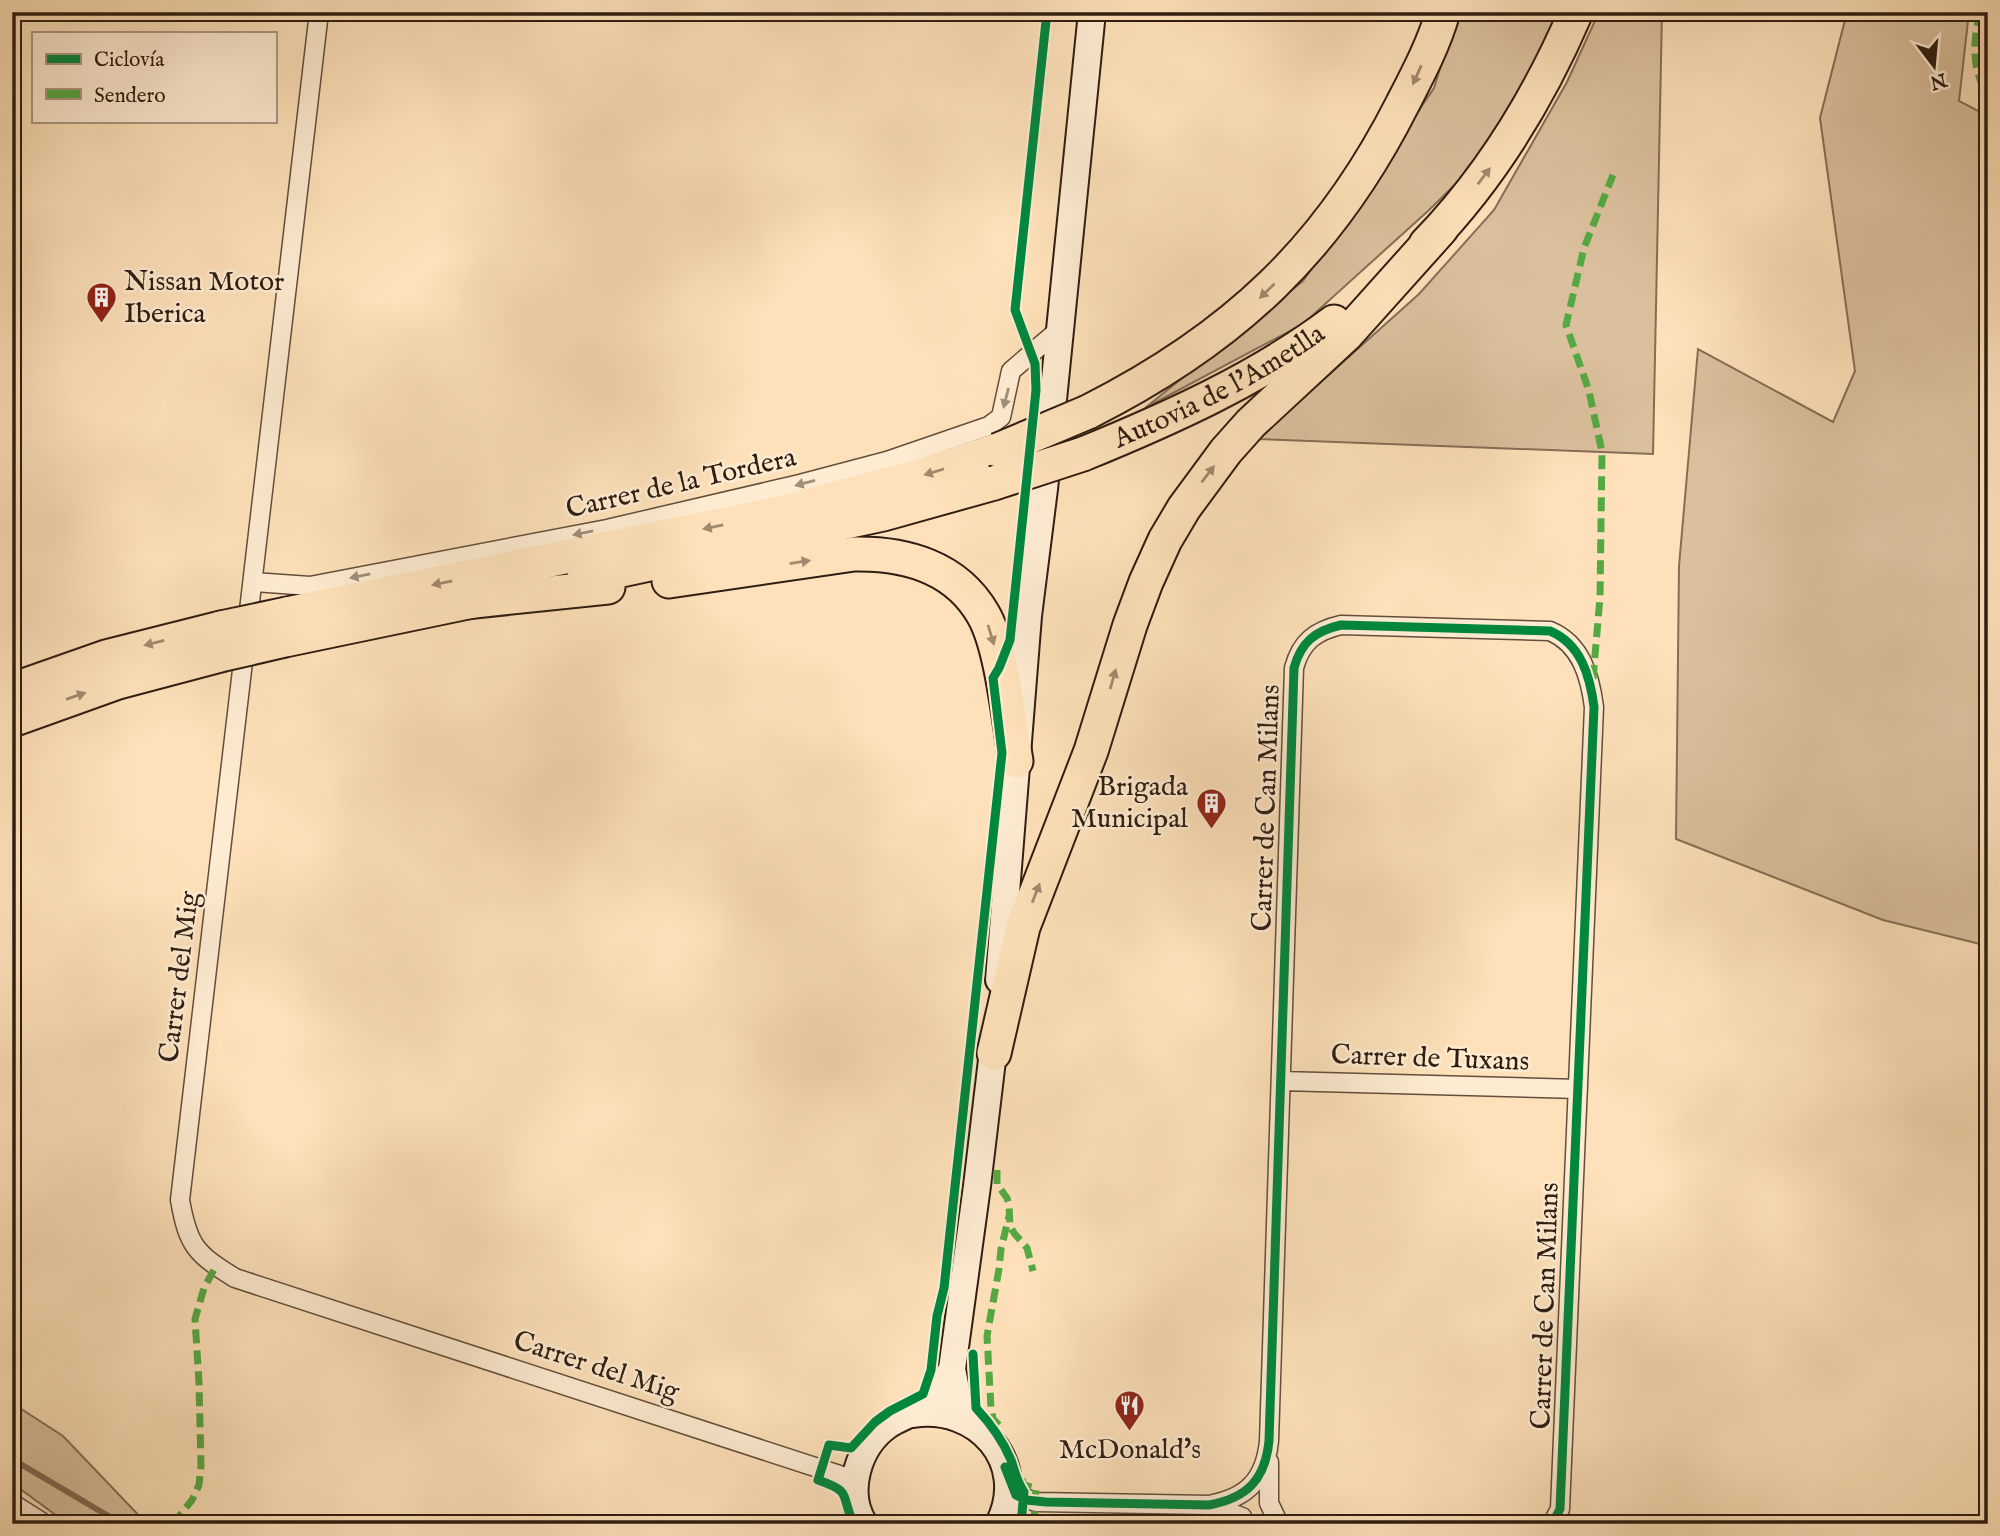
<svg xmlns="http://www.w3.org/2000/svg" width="2000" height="1536" font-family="'IM FELL English',serif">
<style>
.green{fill:#dbc09d;stroke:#856e57;stroke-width:2}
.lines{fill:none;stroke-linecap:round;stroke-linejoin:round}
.stream{stroke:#816a54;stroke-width:6}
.minor-casing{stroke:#634e3b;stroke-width:21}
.secondary-casing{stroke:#2f1d11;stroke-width:30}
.motorway-casing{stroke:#2f1d11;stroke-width:37}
.minor{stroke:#feecd2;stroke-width:18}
.secondary{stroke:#feecd2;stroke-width:26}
.motorway{stroke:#fee1ba;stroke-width:33}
.motorway-bridge-casing{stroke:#2f1d11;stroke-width:37;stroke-linecap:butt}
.motorway-bridge{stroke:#fee1ba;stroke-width:33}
.quiet{stroke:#54a942;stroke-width:7;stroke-dasharray:14 7;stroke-linecap:butt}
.cycleway-casing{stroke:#feecd2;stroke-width:13}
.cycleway{stroke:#00873e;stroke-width:9}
.oneway{fill:#a1896e}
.oneway2{fill:#a18f7b}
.labels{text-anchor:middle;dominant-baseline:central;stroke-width:5;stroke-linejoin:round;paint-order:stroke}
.poi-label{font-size:28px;fill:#2f1d11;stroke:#feecd2;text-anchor:start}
.street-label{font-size:28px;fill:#2f1d11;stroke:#feecd2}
</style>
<rect width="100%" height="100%" fill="#fee1ba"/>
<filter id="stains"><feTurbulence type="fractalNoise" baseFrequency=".00286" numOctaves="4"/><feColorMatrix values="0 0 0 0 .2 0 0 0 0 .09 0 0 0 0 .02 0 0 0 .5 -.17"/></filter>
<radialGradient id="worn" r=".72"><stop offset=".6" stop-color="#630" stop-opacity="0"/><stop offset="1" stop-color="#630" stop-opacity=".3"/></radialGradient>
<path class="green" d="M1457 12H1561L1526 115 1428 211 1303 324 1145 408 1303 281 1434 88Z
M1599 12H1662L1653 454 1257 439 1419 294 1494 210 1567 82Z
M1847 12H1969L1959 101 1988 116V946L1883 920 1676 839 1679 566 1698 349 1833 422 1855 371 1820 118Z
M12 1403 63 1436 147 1524H68L12 1483Z"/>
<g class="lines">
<path class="stream" d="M12 1459 122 1524"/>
<defs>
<path id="minor" d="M319 12 180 1200C188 1246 196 1254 235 1278L855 1480
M253 582 310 586 607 529 800 484 887 461 989 426 1001 417 1011 371 1061 328
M1281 1081 1578 1089
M1269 1462V1503L1279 1524
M1009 1477 1016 1495 1036 1502 1209 1505C1247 1498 1265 1480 1269 1441L1294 668C1301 642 1315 631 1341 625L1550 631C1581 644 1590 676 1594 707L1560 1509 1552 1524
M12 1503 45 1524
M1212 1506 1242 1517V1524"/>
<path id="secondary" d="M999 980 1028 616 1044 489 1092 12
M913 1414C977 1404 1030 1462 999 1524
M971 1423 957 1395 952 1369 977 1186 995 1035
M864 1524C844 1492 858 1446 888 1425 900 1417 914 1414 926 1404 937 1393 945 1382 952 1369"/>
<g id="motorway">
<path d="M1426 244C1491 177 1539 98 1576 12"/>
<path d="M1088 412C1233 339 1329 249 1402 105 1417 76 1434 44 1443 12"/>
<path id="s1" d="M1083 454C1171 418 1258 379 1334 322"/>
<path d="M584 578 883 514 994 483"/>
<path d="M669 581 854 554C905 553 956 567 983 614 1002 646 1009 722 1016 761"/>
<path d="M465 602 608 587"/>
<path d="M287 614 784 512 919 476 998 450"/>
<path d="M285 640 487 598"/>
<path d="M12 690 106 657 221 628"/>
<path d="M12 720 118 682 220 655"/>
<path d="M994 1053 1023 927 1091 751 1130 625 1146 582 1165 540 1184 508 1226 451 1251 423 1346 335 1441 229"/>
</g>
</defs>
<use href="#minor" class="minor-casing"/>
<use href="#secondary" class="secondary-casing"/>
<use href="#motorway" class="motorway-casing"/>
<use href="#minor" class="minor"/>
<use href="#secondary" class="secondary"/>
<use href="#motorway" class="motorway"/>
<defs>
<path id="motorway-bridge" d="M998 450 1088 412
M994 483 1083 454
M221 628 287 614
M220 655 285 640"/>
</defs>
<use href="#motorway-bridge" class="motorway-bridge-casing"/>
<use href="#motorway-bridge" class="motorway-bridge"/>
<path class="quiet" d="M1980 12C1973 41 1971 69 1988 95
M1593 679 1600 597 1602 452 1589 391 1566 325 1584 248 1613 175
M997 1170V1184L1007 1198 1009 1204 1010 1226 1014 1233 1027 1248 1033 1271
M999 1425 993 1419 991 1408 987 1336 999 1269 1001 1249 1009 1216
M1022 1479 1024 1485 1036 1488 1034 1524
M42 1524V1522
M173 1524 192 1500 199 1485 201 1466 199 1383 195 1319 204 1288 216 1266"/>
<defs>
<path id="cycleway" d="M973 1354 976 1408C990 1423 1003 1441 1011 1460 1015 1472 1017 1482 1024 1492L1021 1524
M1005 1467 1016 1495 1026 1500 1046 1502 1209 1505C1247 1498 1265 1480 1269 1441L1294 668C1301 642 1315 631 1341 625L1550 631C1581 644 1590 676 1594 707L1560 1509 1552 1524
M854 1524C839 1495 855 1493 818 1480L829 1445 851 1448 875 1422 890 1411 923 1394 931 1370 937 1316 944 1288 1002 753 993 678 999 668 1010 640 1036 390 1035 364 1015 310 1047 12"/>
</defs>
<use href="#cycleway" class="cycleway-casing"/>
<use href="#cycleway" class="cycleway"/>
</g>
<defs><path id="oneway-solid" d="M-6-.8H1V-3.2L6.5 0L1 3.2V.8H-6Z" transform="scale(1.75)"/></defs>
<g class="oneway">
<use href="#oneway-solid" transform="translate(1417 75) rotate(114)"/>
<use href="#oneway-solid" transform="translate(1484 176) rotate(-53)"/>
<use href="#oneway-solid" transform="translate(1267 291) rotate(136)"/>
<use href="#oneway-solid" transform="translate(934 472) rotate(163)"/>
<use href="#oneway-solid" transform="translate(1208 474) rotate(-52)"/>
<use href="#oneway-solid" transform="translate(713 527) rotate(168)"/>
<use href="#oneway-solid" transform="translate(800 562) rotate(-9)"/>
<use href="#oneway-solid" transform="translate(442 583) rotate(169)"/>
<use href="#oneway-solid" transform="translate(991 635) rotate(73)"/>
<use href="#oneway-solid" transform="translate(154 643) rotate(166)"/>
<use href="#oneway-solid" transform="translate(1113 679) rotate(-74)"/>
<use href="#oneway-solid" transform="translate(76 696) rotate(-19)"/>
<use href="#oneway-solid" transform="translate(1036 893) rotate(-69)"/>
</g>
<g class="oneway2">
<use href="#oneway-solid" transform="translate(1006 398) rotate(104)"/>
<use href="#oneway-solid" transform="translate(805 483) rotate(165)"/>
<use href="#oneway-solid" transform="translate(583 533) rotate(169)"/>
<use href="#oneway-solid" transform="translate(360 576) rotate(169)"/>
</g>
<defs>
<symbol id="building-pin" viewBox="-11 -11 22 30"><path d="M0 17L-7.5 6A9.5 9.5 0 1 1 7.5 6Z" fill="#8f2418" stroke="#feecd2"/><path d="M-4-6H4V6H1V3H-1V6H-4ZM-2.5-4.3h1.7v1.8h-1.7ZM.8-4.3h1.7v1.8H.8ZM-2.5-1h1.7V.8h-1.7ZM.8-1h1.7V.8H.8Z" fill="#fff"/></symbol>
<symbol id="restaurant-pin" viewBox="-11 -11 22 30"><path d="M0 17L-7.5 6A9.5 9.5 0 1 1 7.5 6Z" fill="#8f2418" stroke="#feecd2"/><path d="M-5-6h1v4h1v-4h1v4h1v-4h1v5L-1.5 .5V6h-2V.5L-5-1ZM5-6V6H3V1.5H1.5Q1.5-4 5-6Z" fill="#fff"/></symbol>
</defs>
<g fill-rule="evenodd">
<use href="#building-pin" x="84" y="280" width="35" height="47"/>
<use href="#building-pin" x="1194" y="786" width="35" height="47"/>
<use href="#restaurant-pin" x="1112" y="1388" width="35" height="47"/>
</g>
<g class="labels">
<g class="poi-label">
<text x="124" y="282">Nissan Motor<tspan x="124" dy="32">Iberica</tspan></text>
<text x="1188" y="787" text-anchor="end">Brigada<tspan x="1188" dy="32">Municipal</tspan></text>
<text x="1130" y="1450" text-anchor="middle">McDonald's</text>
</g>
<g class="street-label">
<text stroke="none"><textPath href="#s1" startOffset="152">Autovia de l'Ametlla</textPath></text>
<text transform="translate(681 484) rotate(-13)">Carrer de la Tordera</text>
<text transform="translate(1267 808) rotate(-88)">Carrer de Can Milans</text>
<text transform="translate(180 977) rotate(-83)">Carrer del Mig</text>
<text transform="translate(1430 1059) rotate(2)">Carrer de Tuxans</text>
<text transform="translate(1546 1306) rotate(-88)">Carrer de Can Milans</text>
<text transform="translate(596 1367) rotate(18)">Carrer del Mig</text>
</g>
</g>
<rect width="2000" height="1536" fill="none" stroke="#fee1ba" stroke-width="42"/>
<rect x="14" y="14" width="1972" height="1508" fill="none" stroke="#2f1d11" stroke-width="3.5"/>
<rect x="21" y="21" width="1958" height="1494" fill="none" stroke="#2f1d11" stroke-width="2"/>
<rect x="32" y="32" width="245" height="91" fill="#feecd2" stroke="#ab9985" stroke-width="2"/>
<rect x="46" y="54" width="35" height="10" fill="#00873e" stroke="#ab9985" stroke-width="2"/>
<text x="94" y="66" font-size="21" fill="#2f1d11">Ciclovía</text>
<rect x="46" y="89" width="35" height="10" fill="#54a942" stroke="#ab9985" stroke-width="2"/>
<text x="94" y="102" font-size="21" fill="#2f1d11">Sendero</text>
<g transform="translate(1934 66) rotate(164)" stroke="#feecd2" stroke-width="5" paint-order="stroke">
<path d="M0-5L12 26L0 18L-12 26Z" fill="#2f1d11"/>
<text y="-10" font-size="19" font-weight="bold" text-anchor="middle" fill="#2f1d11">N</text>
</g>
<rect width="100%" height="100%" filter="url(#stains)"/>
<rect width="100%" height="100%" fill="url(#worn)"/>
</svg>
